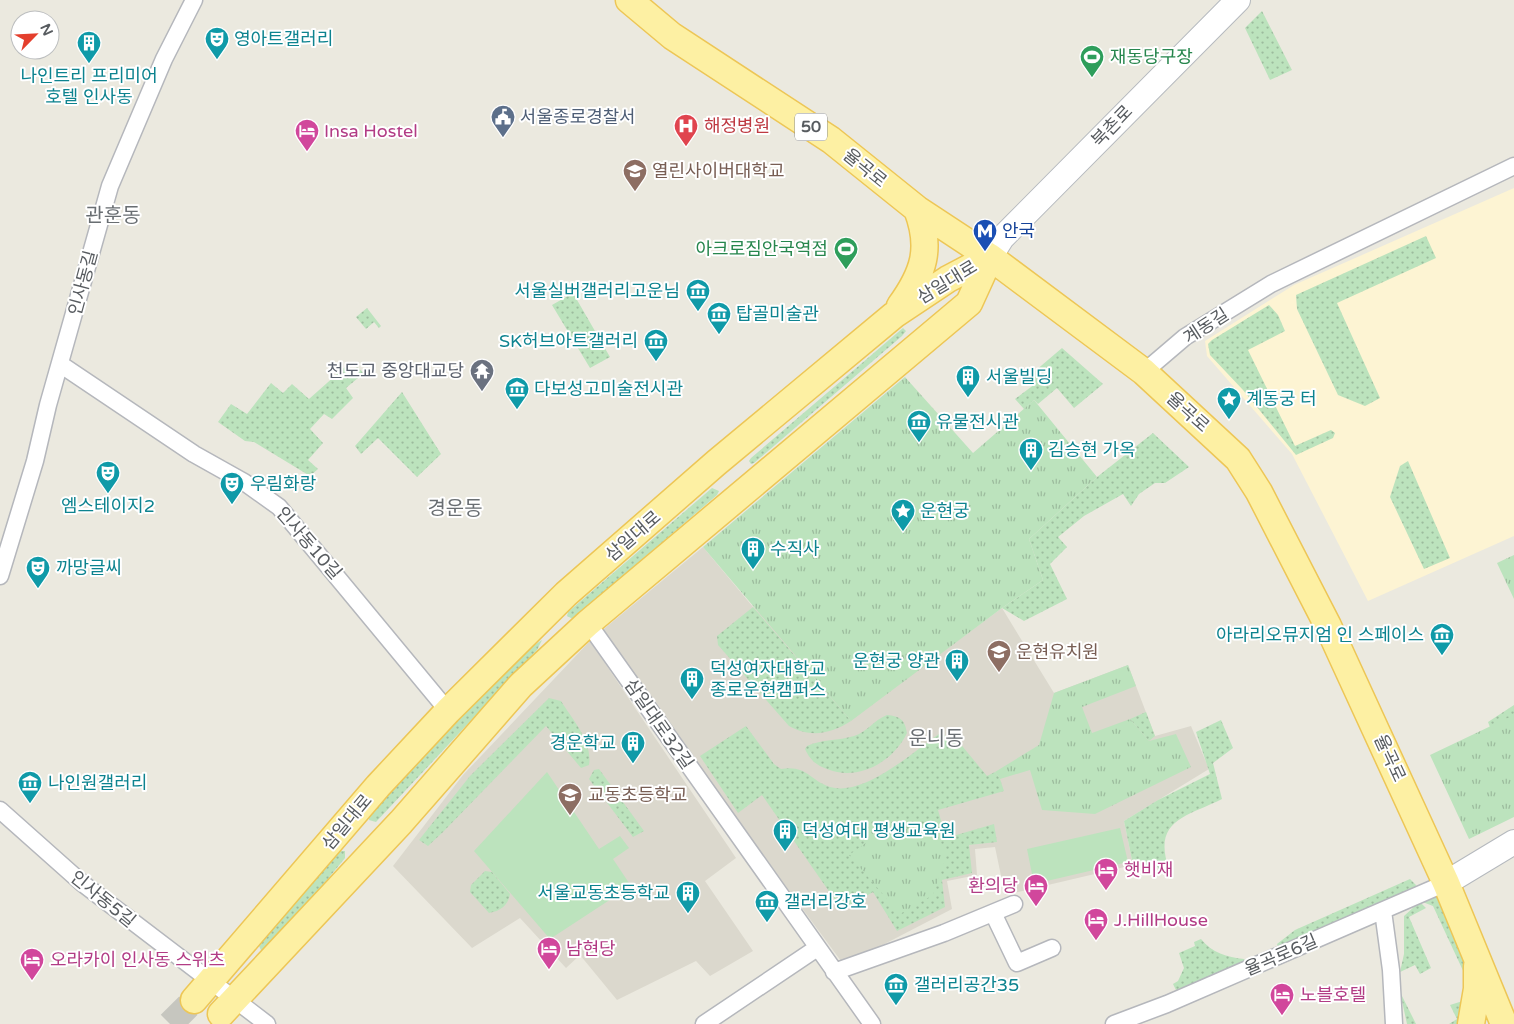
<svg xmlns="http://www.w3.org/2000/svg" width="1514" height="1024" font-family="'Varela Round','Noto Sans KR',sans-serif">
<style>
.commercial{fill:#fdf4d3}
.education{fill:#dbd8cd}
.grass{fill:url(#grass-dots)}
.park{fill:url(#park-tufts)}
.pitch{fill:#bce3bd}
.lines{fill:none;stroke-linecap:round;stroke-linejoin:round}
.primary-tunnel{stroke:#c6c6bf;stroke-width:26;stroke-dasharray:26 13;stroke-linecap:butt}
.street-casing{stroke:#b5b7bc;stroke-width:19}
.secondary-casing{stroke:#b5b9be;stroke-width:26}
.primary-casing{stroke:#edc656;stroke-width:29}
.street{stroke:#fff;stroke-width:16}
.secondary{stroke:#fff;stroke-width:24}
.primary{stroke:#fdf0a3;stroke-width:26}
.labels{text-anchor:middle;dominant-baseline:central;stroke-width:4;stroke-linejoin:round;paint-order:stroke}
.shield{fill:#fff;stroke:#8a8d90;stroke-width:1}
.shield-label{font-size:16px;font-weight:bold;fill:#585c60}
.culture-label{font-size:18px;fill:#0d838f;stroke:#fff;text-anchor:start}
.leisure-label{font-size:18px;fill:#27864d;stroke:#fff;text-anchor:start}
.service-label{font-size:18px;fill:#4e5e75;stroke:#fff;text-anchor:start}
.health-label{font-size:18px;fill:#be3a42;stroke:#fff;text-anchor:start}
.street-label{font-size:18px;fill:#585c60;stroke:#fff}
.hotel-label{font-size:18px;fill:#b23c85;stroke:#fff;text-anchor:start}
.education-label{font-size:18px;fill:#785e54;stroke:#fff;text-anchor:start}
.transit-label{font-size:18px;fill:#164399;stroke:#fff;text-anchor:start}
.worship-label{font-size:18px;fill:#5b616d;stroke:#fff;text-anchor:end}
.quarter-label{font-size:20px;fill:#696e72;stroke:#fff}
</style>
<defs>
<pattern id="grass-dots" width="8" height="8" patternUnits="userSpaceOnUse" patternTransform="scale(1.25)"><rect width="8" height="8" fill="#bce3bd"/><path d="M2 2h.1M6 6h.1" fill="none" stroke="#9cbb9d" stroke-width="1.8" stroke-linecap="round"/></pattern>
<pattern id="park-tufts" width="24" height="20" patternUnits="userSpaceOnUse" patternTransform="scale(1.25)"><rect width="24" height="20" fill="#bce3bd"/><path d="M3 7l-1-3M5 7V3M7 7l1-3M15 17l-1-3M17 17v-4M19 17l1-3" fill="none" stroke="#9cbb9d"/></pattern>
</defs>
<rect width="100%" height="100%" fill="#ebe9df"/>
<path class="commercial" d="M1514 188V536L1368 601 1292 454 1207 356 1205 341 1294 285Z"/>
<path class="education" d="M703 547 753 607 904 680 1002 608 1054 693 1128 665 1155 736 1191 726 1209 769 1124 821 1133 865 1005 895 995 847 975 849 977 875 947 881 952 909 844 965 599 633Z
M590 641 736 858 705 881 753 951 710 976 696 961 617 1000 580 955 566 968 520 918 472 948 393 866 463 775Z"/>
<path class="grass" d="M1262 11 1292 70 1270 80 1245 28Z
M1426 236 1436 258 1337 303 1380 398 1365 406 1338 395 1297 309 1296 295Z
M573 293 610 357 590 368 552 305Z
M1269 305 1278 315 1285 331 1248 350 1295 446 1331 430 1335 433 1333 438 1296 455 1243 390 1210 355 1208 344 1212 340Z
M367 308 381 326 379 328 374 322 366 329 356 317Z
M903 328 906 331 902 336 754 463 751 464 749 461 751 458Z
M1062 348 1103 384 1074 408 1057 388 1038 404 1034 400 1024 409 1015 399 1035 384 1028 377Z
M345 367 352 372 357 367 364 373 346 388 353 398 332 419 324 414 310 429 323 443 308 460 318 469 310 476 254 442 245 441 218 422 231 404 247 414 271 383 283 393 292 384 309 399Z
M402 392 441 454 417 477 378 438 361 454 355 446Z
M1153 433 1189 467 1165 483H1155L1139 494 1131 506 1123 494 1084 516 1058 537 1067 547 1050 564 1067 599 1024 621 1002 608 1043 580 1029 539 1097 477Z
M1408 461 1450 558 1424 569 1390 497 1400 466Z
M712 488 719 491 717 495 573 619 567 616 568 612Z
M753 607 851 721C830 734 811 738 789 726L725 653 718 645 717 636Z
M542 640 537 650 376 822 369 820V814L505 664Z
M549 698 561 701C572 719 593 742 589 765L581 768 546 726 443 832 428 846 419 840 470 776Z
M1514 705V724L1494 738 1488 722Z
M1146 712 1155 736 1149 741 1130 719Z
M887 715C900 716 905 720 907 733 893 762 858 782 827 769 816 765 810 760 805 749L807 746C822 739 838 741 854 736 867 732 874 720 887 715Z
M1221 720 1233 748 1213 763 1222 799C1186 817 1152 820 1169 869L1159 870 1156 863 1141 871 1133 865 1124 821 1158 800 1210 774 1196 732Z
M746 726 774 764 781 769C807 765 809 780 830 787 865 797 915 750 942 732L948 739 953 735 987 776 995 772 1000 779 1004 791 938 810 946 838 994 824 997 842 969 845 972 873 942 880 945 907 897 931 873 892 842 910 762 795 738 813 700 756Z
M599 769 644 831 633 837 589 779 594 770Z
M338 851H345V858L266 954H263L259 946Z
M485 871 492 872 510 894C508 906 500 911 489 913L470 892 471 885Z
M1410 879 1416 885 1415 889 1279 949 1277 944 1295 930Z
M1428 897H1441L1452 914 1472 990 1433 906 1420 901Z
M1421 903 1426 908 1409 917 1431 968 1420 974 1415 965 1400 972 1404 954V916L1415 906Z
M1201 939C1212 953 1227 957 1244 959L1246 962 1176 990 1173 984 1178 981 1184 968 1179 953 1195 946 1194 942Z
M1400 992 1416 1024H1407Z
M1469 999 1467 1024H1449L1457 1019 1450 1005Z"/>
<path class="park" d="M905 377 973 453 1034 400 1097 477 1029 539 1043 580 1002 608 851 721 703 547Z
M1514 555V599L1497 563Z
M1128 665 1136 686 1082 707 1092 733 1130 719 1149 741 1176 734 1191 767 1095 814 1042 810 1030 770 1000 779 995 772 1039 745 1054 693Z
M1514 715V817L1469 839 1430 755Z
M895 822 911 831 924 823 947 854 933 895 900 914 849 855Z"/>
<path class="pitch" d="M547 772 599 849 620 836 629 848 613 859 631 886 550 939 474 851Z
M1120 828 1128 862 1034 884 1027 849Z"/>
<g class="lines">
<path class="primary-tunnel" d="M170 1024 194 1000"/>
<defs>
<path id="street" d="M60 364 194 454 244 482 279 507 448 711
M1144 372 1185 337 1271 284 1514 166
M0 576 35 461 48 405 110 186 164 59 194 0
M588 623 872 1024
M0 810 82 883 267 1024
M1383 911 1391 970 1394 1024
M993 913 1017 963 1052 948
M834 972 944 933 1014 904
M704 1024 817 948
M1114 1024 1167 1004 1446 883"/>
<path id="secondary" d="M990 257 1002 238 1238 0
M1446 883 1514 842"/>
<path id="primary" d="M629 0 672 36 831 140 917 209 990 257 1144 372 1238 459 1259 492 1328 626 1446 883 1504 1024
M900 306C924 273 932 248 917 209
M194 1000 378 786 448 711 566 594 716 463 894 315 948 279 990 257
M221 1014 401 822 521 685 588 623 969 303 990 257
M1471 1024 1477 989V966"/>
</defs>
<use href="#street" class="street-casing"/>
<use href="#secondary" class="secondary-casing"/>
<use href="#primary" class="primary-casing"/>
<use href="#street" class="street"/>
<use href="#secondary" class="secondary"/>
<use href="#primary" class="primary"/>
</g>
<defs>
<symbol id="theatre-pin" viewBox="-11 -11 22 30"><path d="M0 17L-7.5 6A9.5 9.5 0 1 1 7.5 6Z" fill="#0f9aa8" stroke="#fff"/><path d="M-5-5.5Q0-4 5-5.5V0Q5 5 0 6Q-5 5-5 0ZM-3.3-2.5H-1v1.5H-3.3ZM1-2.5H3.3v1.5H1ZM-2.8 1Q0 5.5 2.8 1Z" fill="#fff"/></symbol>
<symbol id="building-pin" viewBox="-11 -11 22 30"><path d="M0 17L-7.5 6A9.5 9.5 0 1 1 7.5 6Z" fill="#0f9aa8" stroke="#fff"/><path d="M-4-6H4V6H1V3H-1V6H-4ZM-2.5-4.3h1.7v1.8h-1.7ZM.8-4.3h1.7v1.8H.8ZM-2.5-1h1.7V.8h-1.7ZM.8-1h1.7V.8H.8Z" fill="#fff"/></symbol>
<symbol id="stadium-pin" viewBox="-11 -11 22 30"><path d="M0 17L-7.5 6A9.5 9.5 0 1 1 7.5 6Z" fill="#2e9e5b" stroke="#fff"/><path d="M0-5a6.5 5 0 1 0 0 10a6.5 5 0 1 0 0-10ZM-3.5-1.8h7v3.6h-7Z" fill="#fff"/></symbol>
<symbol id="civic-pin" viewBox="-11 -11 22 30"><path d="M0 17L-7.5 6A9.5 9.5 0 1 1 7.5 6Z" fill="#5c6f8a" stroke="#fff"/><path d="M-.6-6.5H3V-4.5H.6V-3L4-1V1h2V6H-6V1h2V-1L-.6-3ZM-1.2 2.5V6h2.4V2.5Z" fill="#fff"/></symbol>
<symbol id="hospital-pin" viewBox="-11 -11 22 30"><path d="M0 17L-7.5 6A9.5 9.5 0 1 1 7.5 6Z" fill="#e0444e" stroke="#fff"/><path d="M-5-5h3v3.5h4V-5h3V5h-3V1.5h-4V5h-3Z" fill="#fff"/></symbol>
<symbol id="hotel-pin" viewBox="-11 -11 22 30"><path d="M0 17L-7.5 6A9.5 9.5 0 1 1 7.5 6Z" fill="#d1479c" stroke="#fff"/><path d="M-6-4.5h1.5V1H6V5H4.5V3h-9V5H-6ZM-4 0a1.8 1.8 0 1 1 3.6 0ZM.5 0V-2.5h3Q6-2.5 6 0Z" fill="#fff"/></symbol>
<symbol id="university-pin" viewBox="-11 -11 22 30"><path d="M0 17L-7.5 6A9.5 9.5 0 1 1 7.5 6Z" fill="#8d6e63" stroke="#fff"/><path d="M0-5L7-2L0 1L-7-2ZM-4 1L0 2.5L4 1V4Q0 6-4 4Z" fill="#fff"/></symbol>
<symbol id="metro-pin" viewBox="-11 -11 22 30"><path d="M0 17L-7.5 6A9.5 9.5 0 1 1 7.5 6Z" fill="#1a4fb4" stroke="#fff"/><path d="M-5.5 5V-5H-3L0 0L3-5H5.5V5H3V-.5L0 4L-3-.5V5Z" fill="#fff"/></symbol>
<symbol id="museum-pin" viewBox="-11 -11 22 30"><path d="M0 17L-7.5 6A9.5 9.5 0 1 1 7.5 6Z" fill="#0f9aa8" stroke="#fff"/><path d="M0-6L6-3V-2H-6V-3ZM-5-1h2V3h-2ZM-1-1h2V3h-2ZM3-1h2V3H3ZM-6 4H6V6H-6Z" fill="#fff"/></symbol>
<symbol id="temple-pin" viewBox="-11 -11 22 30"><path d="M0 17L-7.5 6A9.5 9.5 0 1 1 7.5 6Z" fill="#6b7280" stroke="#fff"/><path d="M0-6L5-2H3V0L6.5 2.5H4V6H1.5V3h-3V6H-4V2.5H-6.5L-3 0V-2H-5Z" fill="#fff"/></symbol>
<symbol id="sight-pin" viewBox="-11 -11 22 30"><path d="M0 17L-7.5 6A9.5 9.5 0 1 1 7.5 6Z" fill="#0f9aa8" stroke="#fff"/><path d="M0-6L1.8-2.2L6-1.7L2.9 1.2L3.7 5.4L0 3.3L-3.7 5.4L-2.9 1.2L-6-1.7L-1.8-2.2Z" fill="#fff"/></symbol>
<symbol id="school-pin" viewBox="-11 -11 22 30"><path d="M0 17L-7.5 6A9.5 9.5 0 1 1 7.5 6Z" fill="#8d6e63" stroke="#fff"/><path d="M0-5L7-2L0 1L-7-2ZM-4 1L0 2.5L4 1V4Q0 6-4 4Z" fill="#fff"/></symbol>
</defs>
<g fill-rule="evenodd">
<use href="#theatre-pin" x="203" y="25" width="28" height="38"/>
<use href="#building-pin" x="75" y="29" width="28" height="38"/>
<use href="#stadium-pin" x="1078" y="43" width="28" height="38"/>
<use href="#civic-pin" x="489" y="103" width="28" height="38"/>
<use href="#hospital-pin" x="672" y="112" width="28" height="38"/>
<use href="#hotel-pin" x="293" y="117" width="28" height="38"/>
<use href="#university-pin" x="621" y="157" width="28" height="38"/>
<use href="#metro-pin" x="971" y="217" width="28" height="38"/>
<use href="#stadium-pin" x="832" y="235" width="28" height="38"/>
<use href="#museum-pin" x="684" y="277" width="28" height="38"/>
<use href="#museum-pin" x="705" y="300" width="28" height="38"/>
<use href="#museum-pin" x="642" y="327" width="28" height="38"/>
<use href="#temple-pin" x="468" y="357" width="28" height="38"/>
<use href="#building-pin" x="954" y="363" width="28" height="38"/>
<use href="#museum-pin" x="503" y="375" width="28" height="38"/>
<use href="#sight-pin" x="1215" y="385" width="28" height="38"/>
<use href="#museum-pin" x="905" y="408" width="28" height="38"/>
<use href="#building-pin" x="1017" y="436" width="28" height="38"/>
<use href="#theatre-pin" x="94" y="459" width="28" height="38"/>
<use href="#theatre-pin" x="218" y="470" width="28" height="38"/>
<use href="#sight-pin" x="889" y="497" width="28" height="38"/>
<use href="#building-pin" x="739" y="535" width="28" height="38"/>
<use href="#theatre-pin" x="24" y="554" width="28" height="38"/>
<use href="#museum-pin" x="1428" y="621" width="28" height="38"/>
<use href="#school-pin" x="985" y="638" width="28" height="38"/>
<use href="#building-pin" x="943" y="647" width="28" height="38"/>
<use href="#building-pin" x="678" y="665" width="28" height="38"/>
<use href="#building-pin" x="619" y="729" width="28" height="38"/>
<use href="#museum-pin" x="16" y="769" width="28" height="38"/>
<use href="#school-pin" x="556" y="781" width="28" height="38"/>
<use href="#building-pin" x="771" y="817" width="28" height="38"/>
<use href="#hotel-pin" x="1092" y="856" width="28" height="38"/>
<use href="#hotel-pin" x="1022" y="872" width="28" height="38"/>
<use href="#building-pin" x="674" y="879" width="28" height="38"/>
<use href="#museum-pin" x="753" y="888" width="28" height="38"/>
<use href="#hotel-pin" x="1082" y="906" width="28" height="38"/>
<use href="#hotel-pin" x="535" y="935" width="28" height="38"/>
<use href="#hotel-pin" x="18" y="946" width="28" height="38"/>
<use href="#museum-pin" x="882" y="971" width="28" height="38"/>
<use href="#hotel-pin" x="1268" y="981" width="28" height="38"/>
</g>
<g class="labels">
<rect class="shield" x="795" y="113.5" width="32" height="27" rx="4"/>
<g class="shield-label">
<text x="811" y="127">50</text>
</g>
<g class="culture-label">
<text x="234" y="39">영아트갤러리</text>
<text x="89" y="76" text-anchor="middle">나인트리 프리미어<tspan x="89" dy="21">호텔 인사동</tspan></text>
<text x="680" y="291" text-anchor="end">서울실버갤러리고운님</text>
<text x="736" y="314">탑골미술관</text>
<text x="638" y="341" text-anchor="end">SK허브아트갤러리</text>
<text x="986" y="377">서울빌딩</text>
<text x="534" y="389">다보성고미술전시관</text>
<text x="1246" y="399">계동궁 터</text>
<text x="936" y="422">유물전시관</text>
<text x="1048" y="450">김승현 가옥</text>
<text x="250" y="484">우림화랑</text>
<text x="108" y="506" text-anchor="middle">엠스테이지2</text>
<text x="920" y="511">운현궁</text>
<text x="770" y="549">수직사</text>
<text x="56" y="568">까망글씨</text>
<text x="1424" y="635" text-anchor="end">아라리오뮤지엄 인 스페이스</text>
<text x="940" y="661" text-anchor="end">운현궁 양관</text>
<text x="710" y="669">덕성여자대학교<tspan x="710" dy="21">종로운현캠퍼스</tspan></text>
<text x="616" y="743" text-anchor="end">경운학교</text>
<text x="48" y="783">나인원갤러리</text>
<text x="802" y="831">덕성여대 평생교육원</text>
<text x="670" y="893" text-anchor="end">서울교동초등학교</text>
<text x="784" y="902">갤러리강호</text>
<text x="914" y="985">갤러리공간35</text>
</g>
<g class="leisure-label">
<text x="1110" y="57">재동당구장</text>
<text x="828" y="249" text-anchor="end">아크로짐안국역점</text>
</g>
<g class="service-label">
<text x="520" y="117">서울종로경찰서</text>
</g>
<g class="health-label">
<text x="704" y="126">해정병원</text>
</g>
<g class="street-label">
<text transform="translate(1112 126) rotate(-46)">북촌로</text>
<text transform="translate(865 168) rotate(39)">율곡로</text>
<text transform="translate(947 282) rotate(-31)">삼일대로</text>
<text transform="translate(83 283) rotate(-75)">인사동길</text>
<text transform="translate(1206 326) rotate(-33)">계동길</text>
<text transform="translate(1188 412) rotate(42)">율곡로</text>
<text transform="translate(633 536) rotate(-41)">삼일대로</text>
<text transform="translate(309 543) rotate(49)">인사동10길</text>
<text transform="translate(659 724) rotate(55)">삼일대로32길</text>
<text transform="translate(1390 758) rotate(65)">율곡로</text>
<text transform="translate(347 822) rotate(-50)">삼일대로</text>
<text transform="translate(103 899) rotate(39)">인사동5길</text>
<text transform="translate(1281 955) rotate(-23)">율곡로6길</text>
</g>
<g class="hotel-label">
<text x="324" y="131">Insa Hostel</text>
<text x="1124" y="870">햇비재</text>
<text x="1018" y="886" text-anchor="end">환의당</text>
<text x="1114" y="920">J.HillHouse</text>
<text x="566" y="949">남현당</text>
<text x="50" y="960">오라카이 인사동 스위츠</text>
<text x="1300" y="995">노블호텔</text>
</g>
<g class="education-label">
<text x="652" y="171">열린사이버대학교</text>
<text x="1016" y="652">운현유치원</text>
<text x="588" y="795">교동초등학교</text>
</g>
<g class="transit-label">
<text x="1002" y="231">안국</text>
</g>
<g class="worship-label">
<text x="464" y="371">천도교 중앙대교당</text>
</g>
<g class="quarter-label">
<text x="113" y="216">관훈동</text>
<text x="455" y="509">경운동</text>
<text x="936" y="739">운니동</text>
</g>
</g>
<g transform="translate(35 35) rotate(66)"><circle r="24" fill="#ffffff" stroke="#bcbebf"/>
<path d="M0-4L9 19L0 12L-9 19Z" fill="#e43f2d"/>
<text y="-8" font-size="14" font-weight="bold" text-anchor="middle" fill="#585c60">N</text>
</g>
</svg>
